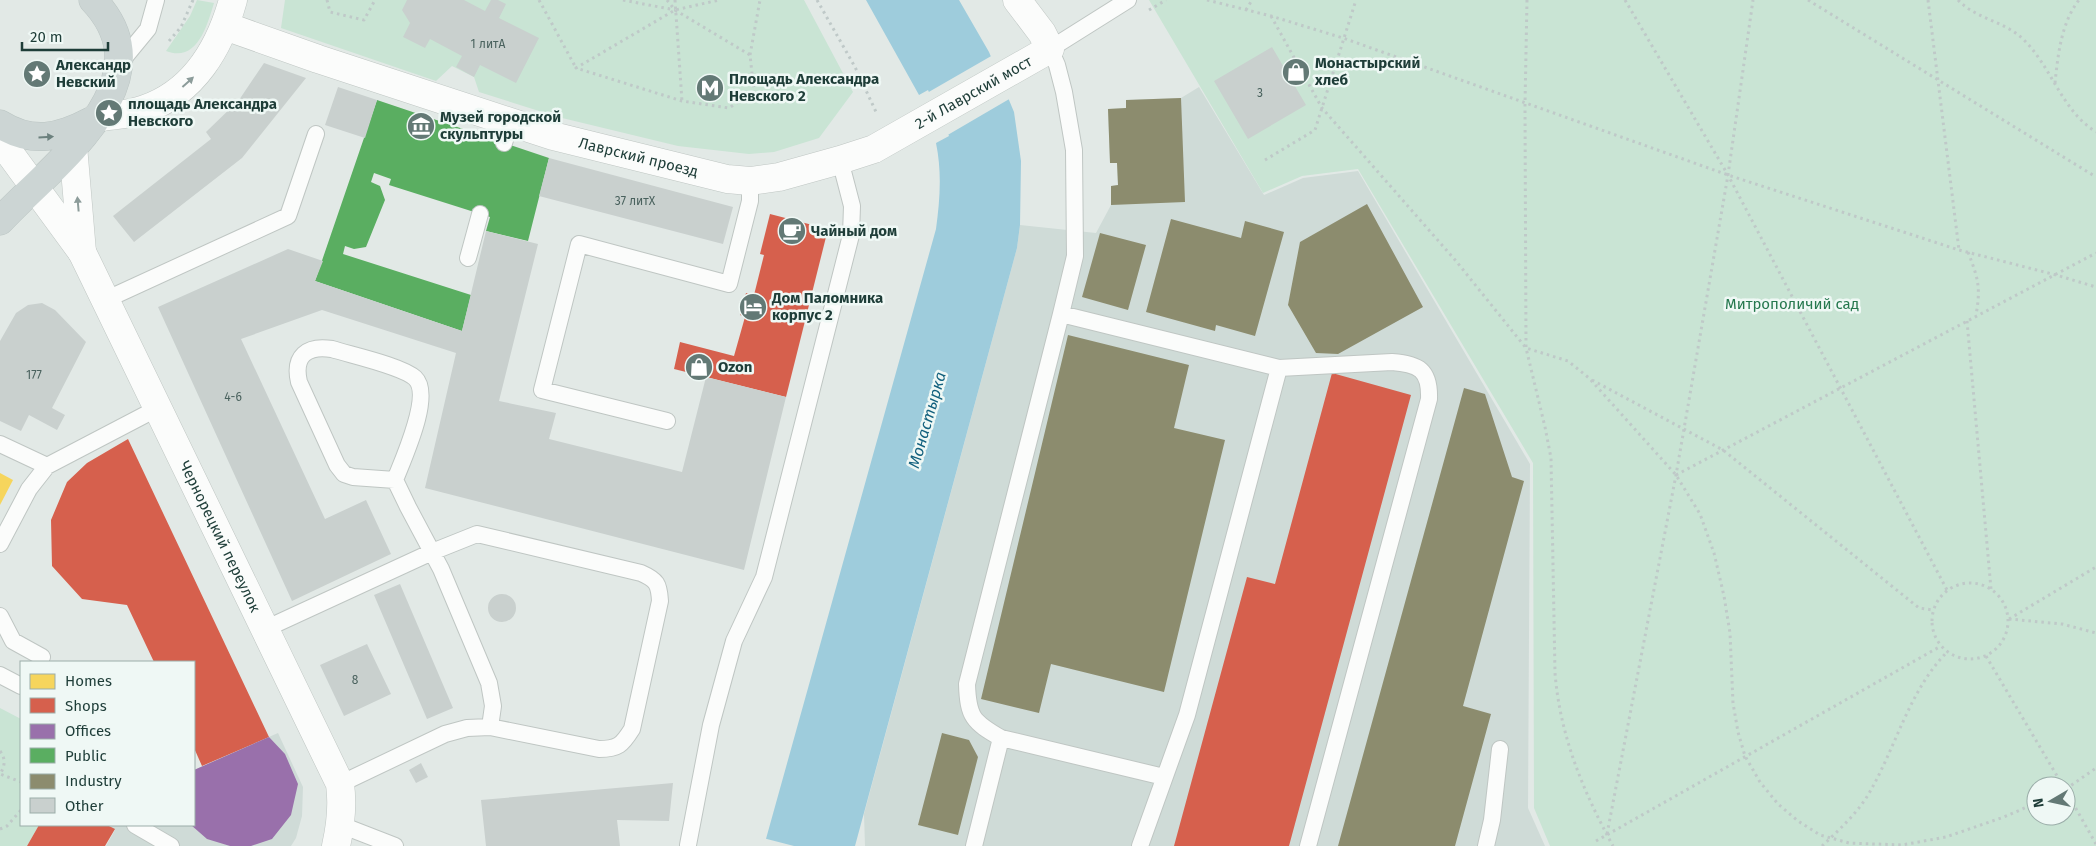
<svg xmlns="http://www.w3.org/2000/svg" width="2096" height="846" font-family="'Fira Sans',sans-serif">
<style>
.built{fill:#cfdbd7}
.green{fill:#c9e4d4;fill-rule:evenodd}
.water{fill:#9eccdc}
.pier{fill:#e2e9e6}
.homes{fill:#f6d55c}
.shops{fill:#d6604d}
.offices{fill:#9970ab}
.public{fill:#5aae61}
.industry{fill:#8c8c6e}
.building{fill:#c9d0ce}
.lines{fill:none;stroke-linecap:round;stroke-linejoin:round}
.service-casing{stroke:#bfc6c3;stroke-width:18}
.minor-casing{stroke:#bfc6c3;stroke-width:29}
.tertiary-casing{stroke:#bfc6c3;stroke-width:29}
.primary-casing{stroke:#bbc5c3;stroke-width:29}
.path{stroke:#bfc9c8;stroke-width:3;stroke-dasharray:2.5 4;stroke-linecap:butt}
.service{stroke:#fbfcfb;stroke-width:16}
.minor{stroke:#fbfcfb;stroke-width:28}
.tertiary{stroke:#fbfcfb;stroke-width:28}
.primary{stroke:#ccd5d4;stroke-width:28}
.oneway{fill:#8c9c9a}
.oneway2{fill:#6c817e}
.labels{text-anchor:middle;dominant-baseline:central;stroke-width:5;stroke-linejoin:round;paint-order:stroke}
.number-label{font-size:12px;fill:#4a625e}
.poi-label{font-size:15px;font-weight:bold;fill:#1e3d38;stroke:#eff8f5;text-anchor:start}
.street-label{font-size:15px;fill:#1e3d38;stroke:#eff8f5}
.park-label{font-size:15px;fill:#25784e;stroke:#eff8f5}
.water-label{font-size:16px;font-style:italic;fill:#13617e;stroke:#eff8f5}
</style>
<rect width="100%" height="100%" fill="#e2e9e6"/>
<path class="built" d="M1199 87 1264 195 1303 178 1358 171 1530 464 1528 808 1545 846H865L864 814 1017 248 1020 225 1096 233 1111 205V186L1118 185 1117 163H1110L1108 109 1126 108V100L1181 98Z
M278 733 303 787 302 816 296 838 291 846H106L115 830 107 825H194V770Z"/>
<path class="green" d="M197 0 214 3C207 26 197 63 166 51L190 16Z
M285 0H804L853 92 819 138 774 152 749 154 678 146 558 117 479 92 474 77 452 66 436 81 281 28Z
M1149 0H2096V846H1550L1534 808 1533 463 1358 169 1302 176 1263 193ZM2036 786H2066V816H2036Z
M0 708 21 719V825H39L27 846H0Z"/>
<path class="water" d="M866 0H959L989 52 1014 112 1021 161 1020 225 1017 248 855 846H764L936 229C940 200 942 172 936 143L949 136 928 90 919 95Z"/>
<path class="pier" d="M993 55 1011 98 934 143 946 135 927 93Z
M763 838 794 846H761Z"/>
<path class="homes" d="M0 473 13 480 0 505Z"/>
<path class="shops" d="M770 214 828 229 786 397 674 369 680 342 734 356 745 317 740 315 746 293 754 295 764 255 760 254Z
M1332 373 1411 395 1289 846H1174L1247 577 1275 584Z
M128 439 269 737 202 766 194 748V662H154L127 605 82 599 52 566 51 520 67 482 87 463Z
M39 825H107L115 829 105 846H27Z"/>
<path class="offices" d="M269 737 285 754 298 784 291 815 272 839 251 846H230L207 839 191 825H194V770Z"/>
<path class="public" d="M377 100 549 158 528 241 486 231 490 217 389 185 391 179 374 173 371 182 380 186 385 200 366 247 354 249 345 246 343 254 471 295 462 331 315 281Z"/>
<path class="industry" d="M1181 98 1185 202 1111 205V186L1118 185 1117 163H1110L1108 109 1126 108V100Z
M1367 204 1423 307 1338 354 1316 353 1288 305 1300 242Z
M1171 219 1241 238 1245 221 1284 232 1255 336 1216 325 1215 331 1146 312Z
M1100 233 1146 245 1128 310 1082 297Z
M1068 335 1189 365 1174 428 1225 440 1164 692 1051 664 1039 713 981 699Z
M1464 388 1485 394 1512 477 1524 481 1463 706 1491 714 1455 846H1338Z
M942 733 969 740 978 757 958 835 918 825Z"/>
<path class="building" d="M407 0H464L485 11 491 0H498L506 4 499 18 539 38 516 83 480 65 474 77 456 67 462 56 430 39 425 48 403 37 410 23 402 10Z
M1272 47 1306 105 1248 139 1214 81Z
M264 63 306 78 242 158 134 242 113 216 211 139 206 132 239 100Z
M338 87 377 100 365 138 325 125Z
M549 158 733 207 723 244 539 196Z
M486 231 538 244 499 401 556 413 549 439 682 472 706 377 786 397 744 570 425 488 456 353 322 310 241 339 325 519 366 500 391 554 292 601 158 307 288 249 323 261 315 281 462 331Z
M42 303 55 310 86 342 52 408 65 415 57 430 29 415 21 431 0 421V341L16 313 28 305Z
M400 584 453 708 427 719 374 595Z
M488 608a14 14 0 1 1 28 0a14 14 0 1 1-28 0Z
M367 644 391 694 344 716 320 665Z
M421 763 428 777 416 783 409 770Z
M673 783 669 821 617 820 620 846H486L481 800Z"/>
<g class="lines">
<defs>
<path id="service" d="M1128 0 1050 49 1057 65 1064 92 1074 150 1075 256 1061 314 1279 368 1187 715 1140 846
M120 63 148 29 156 0
M504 143 511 122
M468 258 480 214
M105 300 288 216 316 134
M1279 368 1392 362C1419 364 1430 370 1429 399L1308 846
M667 421 542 390 579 244 729 284 750 201V181
M0 444 47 466
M395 480 353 477 344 474 337 465 299 382C293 356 307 345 332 349 351 355 402 366 415 378 433 395 403 459 395 480L408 507 441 569 489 683 493 706 490 727
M0 544 29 489 47 466 158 408
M0 616 13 641 42 657
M265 629 432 552 477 534 641 573C657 580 659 584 660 601L632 729C622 745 618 749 599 749L490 727 467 728 445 734 340 784
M0 675 21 686
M1001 738 1164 777
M135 825 171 846
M341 825 395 846
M688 845 711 725 734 641 764 577 851 235 852 206 840 160
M974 846 1001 738C973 722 968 717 967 684L1061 314
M1486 846 1492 820 1500 749"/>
<g id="minor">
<path id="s1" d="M225 26 318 59 553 136 727 179 750 181 779 177 840 160 874 149 1050 49 1042 33 1017 0"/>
<path d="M96 118C112 115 130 115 145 109 194 92 220 47 233 0"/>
</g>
<g id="tertiary">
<path id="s2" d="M0 140 82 252 340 784C343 806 341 824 336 846"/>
<path d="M73 146 82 252"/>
</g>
<path id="primary" d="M0 124C32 144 59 138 91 121
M0 221C52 165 171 82 93 0"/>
</defs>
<use href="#service" class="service-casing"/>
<use href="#minor" class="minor-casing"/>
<use href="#tertiary" class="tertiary-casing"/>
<use href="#primary" class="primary-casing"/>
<path class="path" d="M327 0 330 12 364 20 375 0
M539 0 576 68
M623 0 675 10
M667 0 675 10 750 55 754 92 729 108 682 101 576 68 675 10 719 0
M675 0 682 101
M817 0 855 67 877 114
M1207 0 1271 16 1343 38 1728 175 1959 250 2056 275 2096 287
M1527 0 1525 104 1526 348 1545 427 1551 458 1555 673C1560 736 1583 791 1613 846
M1625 0 1728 175 1947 590
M1808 0 2096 177
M1928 0 1959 250
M1958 0C1976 19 2004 21 2023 39 2052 67 2061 110 2096 132
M1149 10 1166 0
M1246 10 1252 0
M1271 16 1322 108 1456 261 1526 348 1568 361 1589 378 1676 475 1700 514 1714 553 1724 596 1730 633 1733 703 1738 732 1745 756 1760 782 1778 804 1798 821 1820 835 1849 843 1902 845 1946 837 2004 817 2036 803
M169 41 181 27 193 0
M750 55 760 0
M2055 83C2058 55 2061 23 2079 0
M1265 160 1315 130 1356 0
M1968 252C1978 278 1981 287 1976 315
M1967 321 1991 589
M1592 380 1723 450 1919 608 1933 610
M1676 475 2096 253
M1932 621a38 38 0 1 1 76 0a38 38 0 1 1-76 0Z
M2009 619 2096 567
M2009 619 2062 624 2096 633
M1986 656 2063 786
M0 751C6 759 5 766 0 774L21 782
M2066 789 2096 768
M2066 791 2096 844
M0 829 7 826 21 810
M1607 834 1676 475 1728 175 1753 0
M1596 841 1941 646
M1822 846C1840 829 1860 811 1872 788 1897 743 1910 690 1947 652"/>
<use href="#service" class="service"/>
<use href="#minor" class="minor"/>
<use href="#tertiary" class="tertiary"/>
<use href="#primary" class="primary"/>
</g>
<defs><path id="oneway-solid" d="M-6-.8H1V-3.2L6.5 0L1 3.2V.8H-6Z" transform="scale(1.25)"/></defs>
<g class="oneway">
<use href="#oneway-solid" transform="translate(188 82) rotate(-42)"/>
<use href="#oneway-solid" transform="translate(78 204) rotate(-95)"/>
</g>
<use class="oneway2" href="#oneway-solid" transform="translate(46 137) rotate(-3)"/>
<defs>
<symbol id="shop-disc" viewBox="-11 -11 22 22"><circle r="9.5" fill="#637975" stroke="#eff8f5"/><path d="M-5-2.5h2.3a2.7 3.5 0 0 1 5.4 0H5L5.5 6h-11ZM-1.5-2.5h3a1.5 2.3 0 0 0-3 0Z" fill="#fff"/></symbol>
<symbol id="sight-disc" viewBox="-11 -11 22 22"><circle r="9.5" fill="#637975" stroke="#eff8f5"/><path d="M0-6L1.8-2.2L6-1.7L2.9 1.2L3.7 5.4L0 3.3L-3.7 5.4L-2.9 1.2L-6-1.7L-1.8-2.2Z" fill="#fff"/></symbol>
<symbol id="metro-disc" viewBox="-11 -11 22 22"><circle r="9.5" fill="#637975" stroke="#eff8f5"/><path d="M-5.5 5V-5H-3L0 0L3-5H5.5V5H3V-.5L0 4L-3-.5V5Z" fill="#fff"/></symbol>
<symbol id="museum-disc" viewBox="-11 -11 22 22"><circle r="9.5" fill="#637975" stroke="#eff8f5"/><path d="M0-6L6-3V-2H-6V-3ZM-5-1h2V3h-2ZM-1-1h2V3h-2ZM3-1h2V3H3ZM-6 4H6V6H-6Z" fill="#fff"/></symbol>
<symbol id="cafe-disc" viewBox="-11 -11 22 22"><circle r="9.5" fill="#637975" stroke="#eff8f5"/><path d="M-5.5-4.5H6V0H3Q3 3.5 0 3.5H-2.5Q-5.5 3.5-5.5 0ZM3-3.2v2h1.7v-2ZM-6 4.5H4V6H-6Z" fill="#fff"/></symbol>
<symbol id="hotel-disc" viewBox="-11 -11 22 22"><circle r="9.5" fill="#637975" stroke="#eff8f5"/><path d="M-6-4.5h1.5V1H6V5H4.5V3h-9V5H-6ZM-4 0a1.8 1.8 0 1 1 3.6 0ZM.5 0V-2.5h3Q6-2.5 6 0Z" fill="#fff"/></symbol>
</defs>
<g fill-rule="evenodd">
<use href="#shop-disc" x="1280" y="56" width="32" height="32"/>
<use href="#sight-disc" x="21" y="58" width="32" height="32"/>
<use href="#metro-disc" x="694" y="72" width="32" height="32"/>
<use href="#sight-disc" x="93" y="97" width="32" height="32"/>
<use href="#museum-disc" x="405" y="110" width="32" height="32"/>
<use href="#cafe-disc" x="776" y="215" width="32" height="32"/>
<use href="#hotel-disc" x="737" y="291" width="32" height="32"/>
<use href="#shop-disc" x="683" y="351" width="32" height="32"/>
</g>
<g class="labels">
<g class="number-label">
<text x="488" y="44">1 литА</text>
<text x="1260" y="93">3</text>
<text x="635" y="201">37 литХ</text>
<text x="34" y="375">177</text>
<text x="233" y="397">4-6</text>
<text x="355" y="680">8</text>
</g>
<g class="poi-label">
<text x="1315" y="63">Монастырский<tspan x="1315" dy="17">хлеб</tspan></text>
<text x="56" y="65">Александр<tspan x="56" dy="17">Невский</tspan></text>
<text x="729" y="79">Площадь Александра<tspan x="729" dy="17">Невского 2</tspan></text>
<text x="128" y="104">площадь Александра<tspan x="128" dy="17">Невского</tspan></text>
<text x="440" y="117">Музей городской<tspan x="440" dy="17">скульптуры</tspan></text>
<text x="811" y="231">Чайный дом</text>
<text x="772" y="298">Дом Паломника<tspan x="772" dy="17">корпус 2</tspan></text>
<text x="718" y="367">Ozon</text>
</g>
<g class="street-label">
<text stroke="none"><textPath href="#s1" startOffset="791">2-й Лаврский мост</textPath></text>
<text stroke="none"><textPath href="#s1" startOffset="434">Лаврский проезд</textPath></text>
<text stroke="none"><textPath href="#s2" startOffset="455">Чернорецкий переулок</textPath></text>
</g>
<g class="park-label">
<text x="1792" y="304">Митрополичий сад</text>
</g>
<g class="water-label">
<text transform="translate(927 420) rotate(-74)">Монастырка</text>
</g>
</g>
<rect x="20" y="661" width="175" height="165" fill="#eff8f5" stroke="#9bada9"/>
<rect x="30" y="674" width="25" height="15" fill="#f6d55c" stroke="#9bada9"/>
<text x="65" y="686" font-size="15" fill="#1e3d38">Homes</text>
<rect x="30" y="698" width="25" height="15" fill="#d6604d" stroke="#9bada9"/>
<text x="65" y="711" font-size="15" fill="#1e3d38">Shops</text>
<rect x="30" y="724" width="25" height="15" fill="#9970ab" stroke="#9bada9"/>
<text x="65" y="736" font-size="15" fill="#1e3d38">Offices</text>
<rect x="30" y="748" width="25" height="15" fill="#5aae61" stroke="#9bada9"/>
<text x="65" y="761" font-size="15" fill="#1e3d38">Public</text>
<rect x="30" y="774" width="25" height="15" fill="#8c8c6e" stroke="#9bada9"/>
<text x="65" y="786" font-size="15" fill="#1e3d38">Industry</text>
<rect x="30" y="798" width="25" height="15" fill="#c9d0ce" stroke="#9bada9"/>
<text x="65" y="811" font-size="15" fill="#1e3d38">Other</text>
<g transform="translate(2051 801) rotate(261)"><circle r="24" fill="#eff8f5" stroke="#9bada9"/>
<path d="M0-4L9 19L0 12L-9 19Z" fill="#637975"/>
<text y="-8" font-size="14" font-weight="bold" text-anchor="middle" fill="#1e3d38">N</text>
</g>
<path d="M22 42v8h86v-8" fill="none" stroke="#1e3d38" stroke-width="2.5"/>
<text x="30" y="42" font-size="15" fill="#1e3d38" stroke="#eff8f5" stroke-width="4" paint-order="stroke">20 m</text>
</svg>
